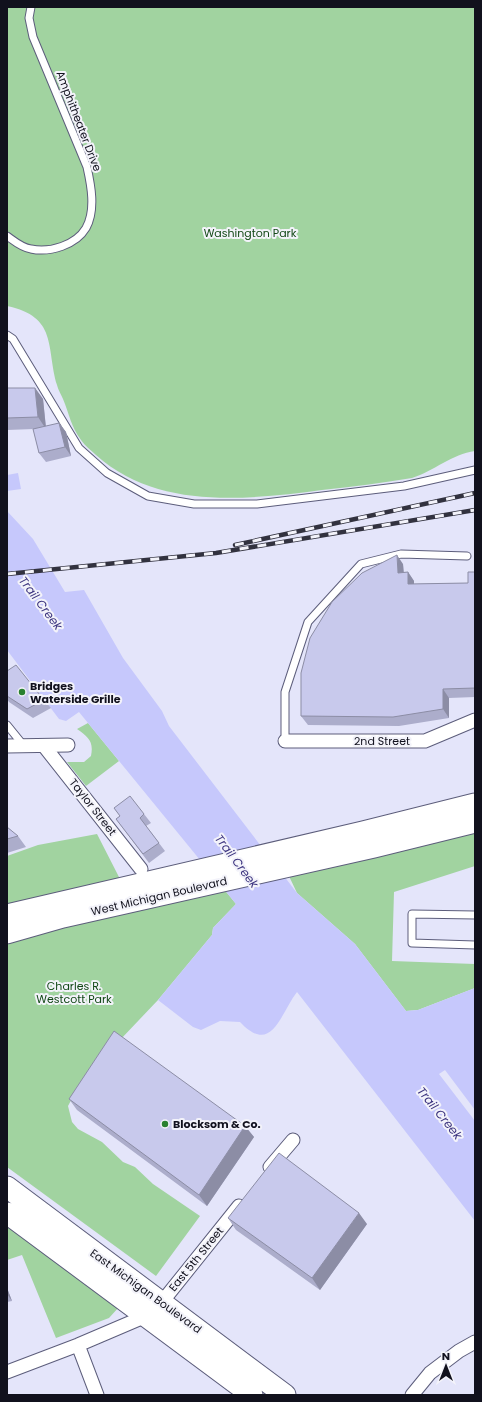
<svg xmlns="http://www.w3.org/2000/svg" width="482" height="1402" font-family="Poppins,sans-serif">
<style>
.green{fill:#a1d3a0}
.water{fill:#c6c8fc}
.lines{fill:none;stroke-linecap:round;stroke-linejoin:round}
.service-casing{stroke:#5c5d7b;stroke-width:9}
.minor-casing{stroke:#5c5d7b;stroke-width:15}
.primary-casing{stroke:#5c5d7b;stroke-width:23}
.service{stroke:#fff;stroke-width:7}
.minor{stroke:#fff;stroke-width:13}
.primary{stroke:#fff;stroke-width:21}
.rail-casing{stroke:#32323f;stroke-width:4.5}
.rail{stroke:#f3f3fa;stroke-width:3;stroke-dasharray:9;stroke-linecap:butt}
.wall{fill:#acadcb}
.shaded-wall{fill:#8c8da5}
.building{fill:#c8c9ec;stroke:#8c8da5}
.poi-dot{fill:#29812f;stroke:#f3f3fa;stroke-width:1.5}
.labels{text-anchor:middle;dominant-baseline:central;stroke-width:4;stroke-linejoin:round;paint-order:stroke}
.street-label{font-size:11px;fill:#11111d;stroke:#f3f3fa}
.park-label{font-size:11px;fill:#114715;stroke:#f3f3fa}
.poi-label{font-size:11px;font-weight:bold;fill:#11111d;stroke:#f3f3fa;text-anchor:start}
.water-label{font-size:12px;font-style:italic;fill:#3c347f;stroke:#f3f3fa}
</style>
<rect width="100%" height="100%" fill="#e4e5fa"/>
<path class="green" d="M7 7H475V451C452 454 434 471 412 478 382 483 352 487 322 490 246 500 157 510 96 455 91 450 85 446 81 440 71 427 69 413 63 399 61 394 58 390 57 385 46 347 58 317 7 306Z
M88 723 119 761 86 786 67 762H84L91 756C94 741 88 737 77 729Z
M475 833V866L394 892 392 961 475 964V988L418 1010 406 1011 355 944 297 893 288 874Z
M97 834 120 879 7 904V856L38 845Z
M224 889 236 904 213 928 212 935 158 1000 82 1080 68 1106 72 1122 78 1129 102 1142 123 1162 135 1167 153 1184 200 1216 156 1276 7 1167V942L41 932Z
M7 1222 119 1307 109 1318 56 1338 22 1255 7 1260Z"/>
<path class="water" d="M18 473 21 489 7 491V475Z
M7 511 33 539 65 592 84 590 123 658 162 711 169 726 297 893 355 944 406 1011 418 1010 475 988V1110L445 1070 439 1074 475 1121V1221L297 992C280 1014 272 1056 240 1022L220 1021 201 1030 193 1027 158 1000 212 935 213 928 236 904 79 712 66 721 59 719 7 650Z"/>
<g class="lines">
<defs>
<path id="service" d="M7 236C14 241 22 248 31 249 50 253 76 245 86 228 96 210 91 185 87 167L33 37 29 18 31 7
M7 335 13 339 79 448 107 473 148 496 194 504H257L404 486 475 470
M7 725 24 746
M285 741V692L308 622 361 564 401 554 467 556
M475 915 412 914V943L475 945"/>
<path id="minor" d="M285 741H425L475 720
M7 746 68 745
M44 746 141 869
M270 1167 293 1140
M78 1345 97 1395
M7 1372 78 1345 146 1316 162 1302 239 1206
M412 1395 430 1373 459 1351 475 1342"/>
<path id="primary" d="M7 915 363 832 475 804
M7 933 63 917 374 847 475 822
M7 1187 285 1395
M7 1213 252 1395"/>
</defs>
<use href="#service" class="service-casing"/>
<use href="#minor" class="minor-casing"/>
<use href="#primary" class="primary-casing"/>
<use href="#service" class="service"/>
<use href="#minor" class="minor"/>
<use href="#primary" class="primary"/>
<defs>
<path id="rail" d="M235 545 475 493
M7 574 216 553 475 510"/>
</defs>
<use href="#rail" class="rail-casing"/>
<use href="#rail" class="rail"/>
</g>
<path class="wall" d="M7 388H35L43 399 46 427 59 423 66 432 71 456 46 462 39 453 34 429 7 430Z
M403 564 404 572H408L414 581V584L468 583 475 572V697L449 698V718L399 726 308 725 301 716Z
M7 671 44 700 51 708 33 718 9 702 7 699Z
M114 808 144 814 151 823 146 826 165 851 149 863 116 819 120 816Z
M7 827 18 836 26 847 7 853Z
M69 1099 245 1126 254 1137 207 1206 77 1110Z
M228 1218 367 1224 320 1290 236 1230Z
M7 1288 12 1301 7 1302Z"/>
<path class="shaded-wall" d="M7 343 8 344 7 380Z
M35 388 43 399 46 429 38 417Z
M59 423 66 432 71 456 65 447Z
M397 555 403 564 404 582 398 573Z
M408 572 414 581V593L408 584Z
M443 689 449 698V718L443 709Z
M245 1126 254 1137 207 1206 199 1195Z
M359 1213 367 1224 320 1290 312 1278Z
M7 1288 12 1301 7 1294Z"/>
<path class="building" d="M7 388H35L38 417 7 418Z
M59 423 65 447 39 453 33 429Z
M397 555 398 573 408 572V584L468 583V572H475V688L443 689V709L393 717 301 716V673L310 638 332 602 362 573Z
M16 665 44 700 27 709 7 696V671Z
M130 796 144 814 140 818 159 843 143 854 116 819 120 816 114 808Z
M7 827 18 836 7 839Z
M114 1031 245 1126 199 1195 69 1099Z
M279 1153 359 1213 312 1278 228 1218Z"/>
<g class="poi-dot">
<circle cx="22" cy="692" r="4"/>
<circle cx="165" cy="1124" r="4"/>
</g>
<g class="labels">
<g class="street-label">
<text transform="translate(79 121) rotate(69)">Amphitheater Drive</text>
<text x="382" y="741">2nd Street</text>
<text transform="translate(93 807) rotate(52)">Taylor Street</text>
<text transform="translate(159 896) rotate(-13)">West Michigan Boulevard</text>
<text transform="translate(196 1259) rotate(-51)">East 5th Street</text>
<text transform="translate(146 1291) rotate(36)">East Michigan Boulevard</text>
</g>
<g class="park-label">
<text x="250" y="233">Washington Park</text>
<text x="74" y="986">Charles R.<tspan x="74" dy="13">Westcott Park</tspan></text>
</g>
<g class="poi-label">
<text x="30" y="686">Bridges<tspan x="30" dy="13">Waterside Grille</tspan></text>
<text x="173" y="1124">Blocksom &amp; Co.</text>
</g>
<g class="water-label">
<text transform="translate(41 603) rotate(53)">Trail Creek</text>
<text transform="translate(237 861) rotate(53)">Trail Creek</text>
<text transform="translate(440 1113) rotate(51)">Trail Creek</text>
</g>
</g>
<rect width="482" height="1402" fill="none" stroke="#11111d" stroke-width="16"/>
<g transform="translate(446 1366)" stroke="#f3f3fa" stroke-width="3" paint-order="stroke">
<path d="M0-3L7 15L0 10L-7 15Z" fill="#11111d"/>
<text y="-6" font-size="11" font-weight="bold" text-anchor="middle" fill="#11111d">N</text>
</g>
</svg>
